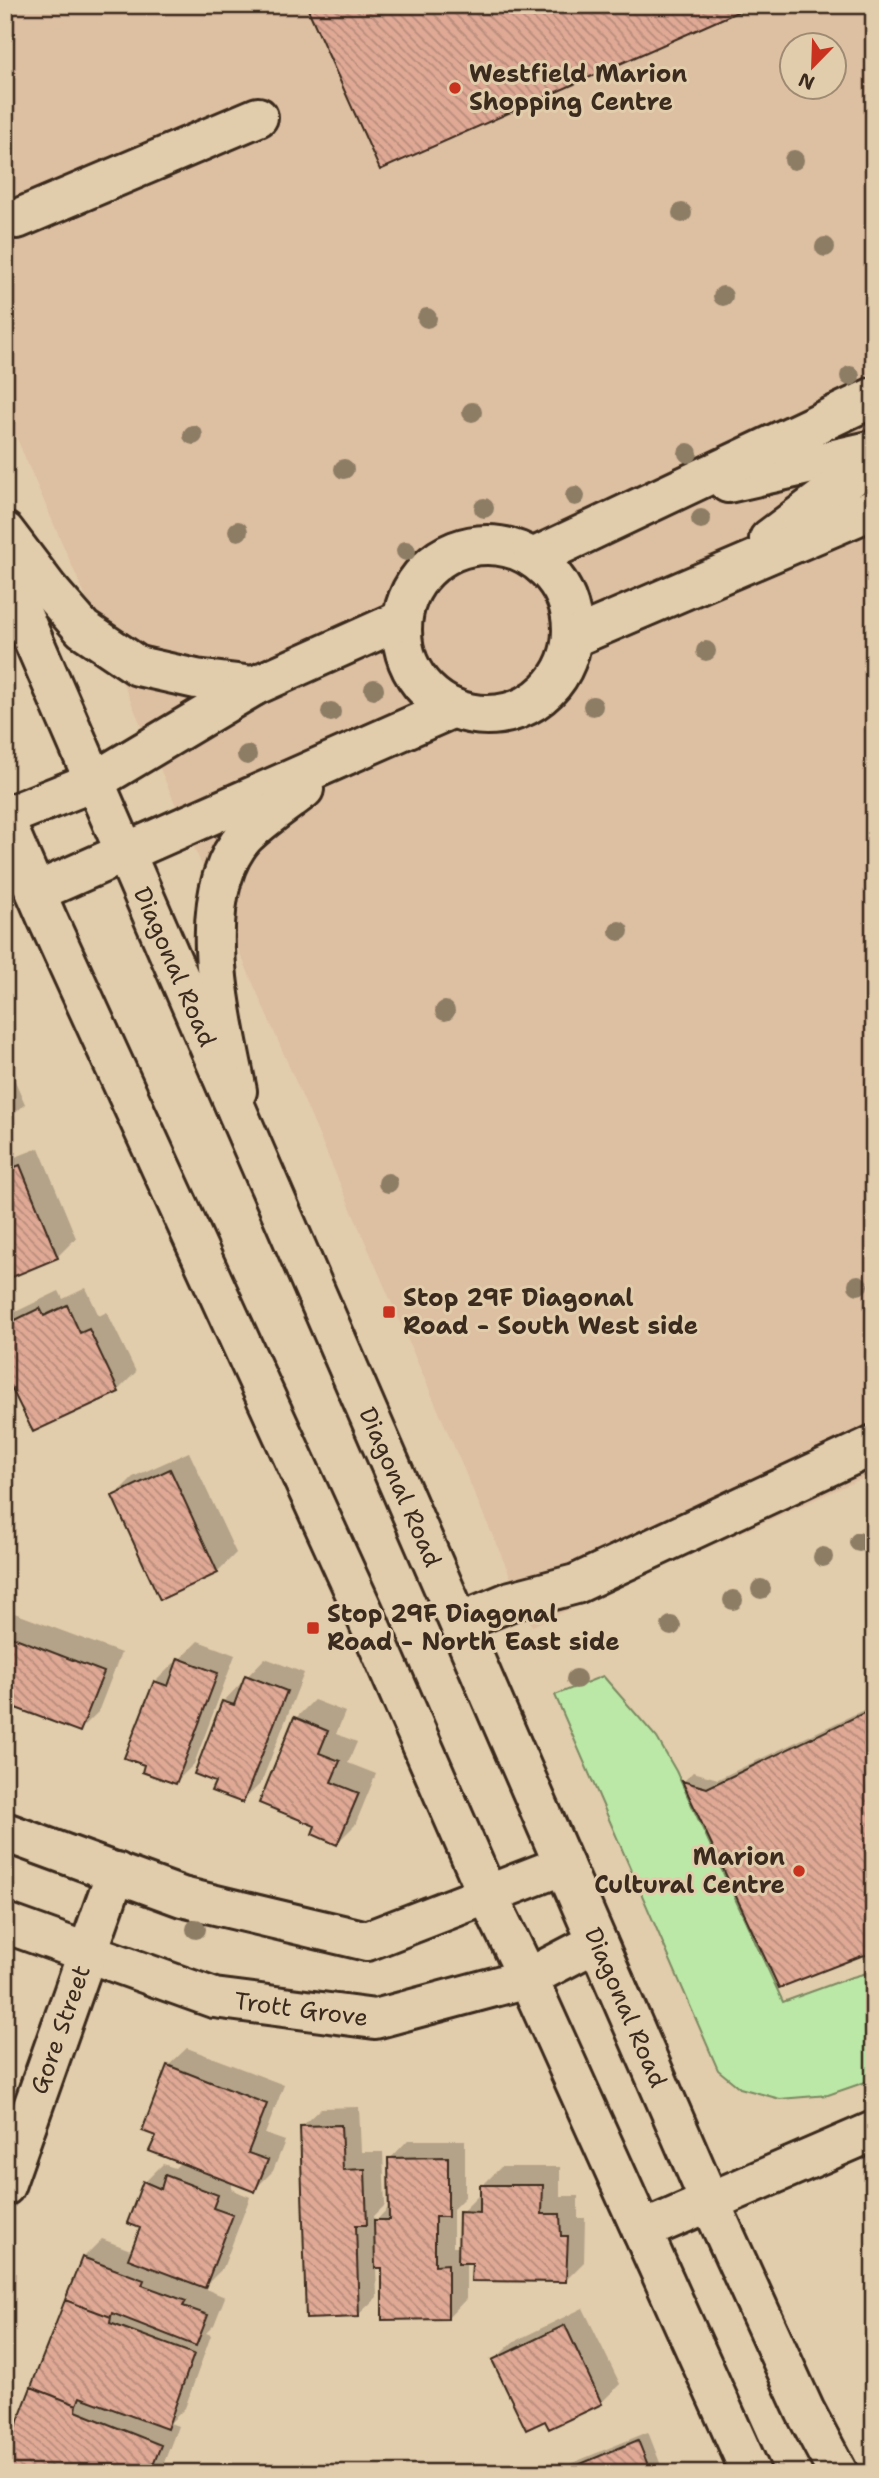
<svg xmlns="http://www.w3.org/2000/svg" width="879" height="2478" font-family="'Shantell Sans',sans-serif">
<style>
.built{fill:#ddbfa1;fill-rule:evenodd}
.garden{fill:#bbe8a6;stroke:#7b8962;stroke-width:2}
.shadow{fill:#0003}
.building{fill:url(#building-back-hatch);stroke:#3b2a1e;stroke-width:2}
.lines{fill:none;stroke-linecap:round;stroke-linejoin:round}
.minor-casing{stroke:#3b2a1e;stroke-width:44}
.major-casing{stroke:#3b2a1e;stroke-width:44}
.minor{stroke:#e1ccab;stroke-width:38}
.major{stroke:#e1ccab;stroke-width:38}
.tree{fill:#8d7d65}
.poi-dot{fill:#c8321e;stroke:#e1ccab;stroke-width:2.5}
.labels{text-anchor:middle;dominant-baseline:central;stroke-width:6;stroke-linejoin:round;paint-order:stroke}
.poi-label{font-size:24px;font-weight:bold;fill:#3b2a1e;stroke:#e1ccab;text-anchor:start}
.street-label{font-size:24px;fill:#3b2a1e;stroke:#e1ccab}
</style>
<defs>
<pattern id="building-back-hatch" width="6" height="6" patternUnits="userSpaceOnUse" patternTransform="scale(1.75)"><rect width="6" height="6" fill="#dfa995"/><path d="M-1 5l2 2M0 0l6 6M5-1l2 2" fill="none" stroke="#b68a79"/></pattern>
</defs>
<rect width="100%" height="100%" fill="#e1ccab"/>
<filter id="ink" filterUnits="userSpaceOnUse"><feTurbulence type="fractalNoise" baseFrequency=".0143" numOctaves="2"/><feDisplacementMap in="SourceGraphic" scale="14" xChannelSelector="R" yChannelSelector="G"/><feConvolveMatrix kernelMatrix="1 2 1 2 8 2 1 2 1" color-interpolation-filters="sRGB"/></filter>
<g filter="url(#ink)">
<path class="built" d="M5 5H874V1473L532 1626 5 411ZM792 46H834V88H792Z"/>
<path class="garden" d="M603 1676 657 1738 676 1771 783 2002 849 1978 874 1971V2079L828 2095 780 2099 740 2088 718 2070 555 1695Z"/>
<path class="shadow" d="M5 1058 25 1104 5 1123Z
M39 1148 76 1238 57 1257 5 1278V1161Z
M86 1288 99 1316 107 1312 136 1372 118 1390 5 1371V1317L59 1291 63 1299Z
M189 1452 236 1553 217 1572 114 1496 133 1477Z
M9 1611 121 1653 98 1712 80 1730 5 1702V1615Z
M198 1641 235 1655 194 1764 176 1782 146 1764 155 1682 174 1663 178 1665 180 1659Z
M265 1658 304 1673 261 1783 243 1801 218 1781 223 1702Z
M314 1700 345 1712 336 1734 357 1742 348 1763 376 1774 355 1825 337 1843 317 1825 296 1718Z
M874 1705V1952L861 1954 780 1985 684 1781 693 1772 718 1779Z
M187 2048 284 2085 265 2134 285 2141 273 2171 254 2190 233 2182 231 2189 250 2197 223 2268 203 2288 225 2297 214 2325 206 2333 211 2335 185 2408 170 2423 178 2426 160 2473H5L83 2258 102 2239 133 2251 142 2227 145 2182 163 2164 175 2168 181 2162 158 2135 168 2066Z
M359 2107 361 2152H383L385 2205 374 2216 375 2222 390 2206V2159L408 2140H465V2197L453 2209V2247H460L461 2213 479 2195H482V2186L501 2167H560V2196H578V2218H585L584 2262 566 2280 466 2261V2299L448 2318 383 2266H376L377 2297 358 2315 302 2126 321 2108Z
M583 2308 620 2384 601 2403 550 2427 546 2419 494 2360 513 2342Z
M648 2432 662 2468 657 2473H548Z"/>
<path class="building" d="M306 5H753L380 170Z
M20 1165 58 1258 5 1280V1171Z
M67 1305 80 1333 89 1329 119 1392 33 1432 5 1375V1325L40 1308 44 1316Z
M170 1469 218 1573 160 1600 112 1496Z
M5 1634 104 1672 80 1732 5 1704Z
M178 1658 218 1673 176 1784 142 1772 144 1765 124 1758 154 1681 168 1686Z
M245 1675 287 1691 243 1803 211 1791 215 1782 194 1774 222 1701 234 1705Z
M874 1708V1954L861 1956 779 1988 682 1781 707 1788Z
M294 1717 328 1731 319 1753 340 1761 331 1782 359 1793 337 1845 312 1834 315 1826 259 1803Z
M167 2065 267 2104 248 2153 268 2160 255 2192 149 2151 156 2136 142 2131Z
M341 2125 343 2170 365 2169 367 2225H356L359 2317 306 2319 300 2126Z
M448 2157V2217H435V2265L448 2264V2319L382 2320V2268H375L374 2220H389L388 2158Z
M165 2175 218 2195 213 2208 233 2215 205 2288 128 2259 140 2228 127 2223 143 2181 161 2189Z
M480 2185H543L542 2214H560L561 2236H568L566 2282 471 2281 472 2263H458L459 2212 480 2213Z
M82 2257 144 2280 142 2285 186 2301 183 2306 208 2315 196 2346 112 2313 111 2317 65 2300Z
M65 2300 111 2317 110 2323 194 2354 167 2429 80 2397 77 2405 31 2387Z
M565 2325 602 2404 549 2429 545 2421 526 2430 492 2360Z
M31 2387 77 2405 76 2411 161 2445 150 2473H5V2455Z
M638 2440 651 2473H559Z"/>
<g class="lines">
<defs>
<g id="minor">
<path d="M17 219 258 117"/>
<path d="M728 483 874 450"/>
<path d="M5 532 49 590 83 629 138 666 196 679 254 686"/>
<path d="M769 539 874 460"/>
<circle cx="487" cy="630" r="85"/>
<path d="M533 558 874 397"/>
<path d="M572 638 874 509"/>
<path d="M5 817 95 781 254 686 401 620"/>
<path d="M36 892 453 708"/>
<path d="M237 1091C223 1021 191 895 245 836 262 819 285 804 304 789"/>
<path d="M460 1622 511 1601 576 1584 874 1445"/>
<path d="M5 1832 182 1897 367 1941 564 1865"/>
<path id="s1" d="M5 1923 214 1998 375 2019 528 1978 597 1942"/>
<path id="s2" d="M5 2186 116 1872"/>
<path d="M642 2231 874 2131"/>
</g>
<g id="major">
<path id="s3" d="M5 575 709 2200 805 2411 838 2473"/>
<path d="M5 821 47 918 367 1619 488 1896 528 1978 751 2473"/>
</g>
</defs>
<use href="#minor" class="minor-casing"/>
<use href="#major" class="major-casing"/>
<use href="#minor" class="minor"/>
<use href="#major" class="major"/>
</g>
<g class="tree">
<circle cx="794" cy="160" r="10"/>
<circle cx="682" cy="213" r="10"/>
<circle cx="825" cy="247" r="10"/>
<circle cx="723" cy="296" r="10"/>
<circle cx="427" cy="318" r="10"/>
<circle cx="850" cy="376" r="10"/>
<circle cx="472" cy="412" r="10"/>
<circle cx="193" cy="435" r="10"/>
<circle cx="688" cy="453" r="10"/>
<circle cx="344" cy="469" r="10"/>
<circle cx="575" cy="496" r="10"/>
<circle cx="484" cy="508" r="10"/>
<circle cx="701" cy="519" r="10"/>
<circle cx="238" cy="531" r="10"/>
<circle cx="406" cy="551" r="10"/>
<circle cx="706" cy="651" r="10"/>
<circle cx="374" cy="689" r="10"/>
<circle cx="593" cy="706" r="10"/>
<circle cx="331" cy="712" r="10"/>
<circle cx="247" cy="755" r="10"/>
<circle cx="619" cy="931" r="10"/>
<circle cx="445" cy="1011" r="10"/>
<circle cx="388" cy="1183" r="10"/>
<circle cx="858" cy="1285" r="10"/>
<circle cx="859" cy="1542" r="10"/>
<circle cx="823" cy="1557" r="10"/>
<circle cx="761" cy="1589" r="10"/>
<circle cx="733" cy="1600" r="10"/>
<circle cx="671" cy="1626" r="10"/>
<circle cx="576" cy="1679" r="10"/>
<circle cx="196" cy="1929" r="10"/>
</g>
</g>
<g class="poi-dot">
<circle cx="455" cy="88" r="7"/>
<rect x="382" y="1305" width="14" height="14" rx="3.5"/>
<rect x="306" y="1621" width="14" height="14" rx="3.5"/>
<circle cx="799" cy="1871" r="7"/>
</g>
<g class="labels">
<g class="poi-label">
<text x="469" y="74">Westfield Marion<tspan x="469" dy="28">Shopping Centre</tspan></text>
<text x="403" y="1298">Stop 29F Diagonal<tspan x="403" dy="28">Road - South West side</tspan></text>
<text x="327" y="1614">Stop 29F Diagonal<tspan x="327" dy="28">Road - North East side</tspan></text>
<text x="785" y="1857" text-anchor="end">Marion<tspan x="785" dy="28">Cultural Centre</tspan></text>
</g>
<g class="street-label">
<text stroke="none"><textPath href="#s3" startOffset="427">Diagonal Road</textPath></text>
<text stroke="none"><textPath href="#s3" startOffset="994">Diagonal Road</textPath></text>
<text stroke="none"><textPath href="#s3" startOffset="1561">Diagonal Road</textPath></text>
<text stroke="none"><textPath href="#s1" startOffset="310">Trott Grove</textPath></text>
<text stroke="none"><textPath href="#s2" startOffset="166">Gore Street</textPath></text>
</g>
</g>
<rect width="879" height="2478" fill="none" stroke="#e1ccab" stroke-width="28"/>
<rect x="14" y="14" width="851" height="2450" fill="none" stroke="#3b2a1e" stroke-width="2.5" filter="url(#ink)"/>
<g transform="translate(813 66) rotate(203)"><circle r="33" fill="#e1ccab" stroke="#9f8b73" stroke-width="2"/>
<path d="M0-5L12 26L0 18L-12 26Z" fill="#c8321e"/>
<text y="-10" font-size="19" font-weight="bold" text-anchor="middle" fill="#3b2a1e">N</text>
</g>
</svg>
